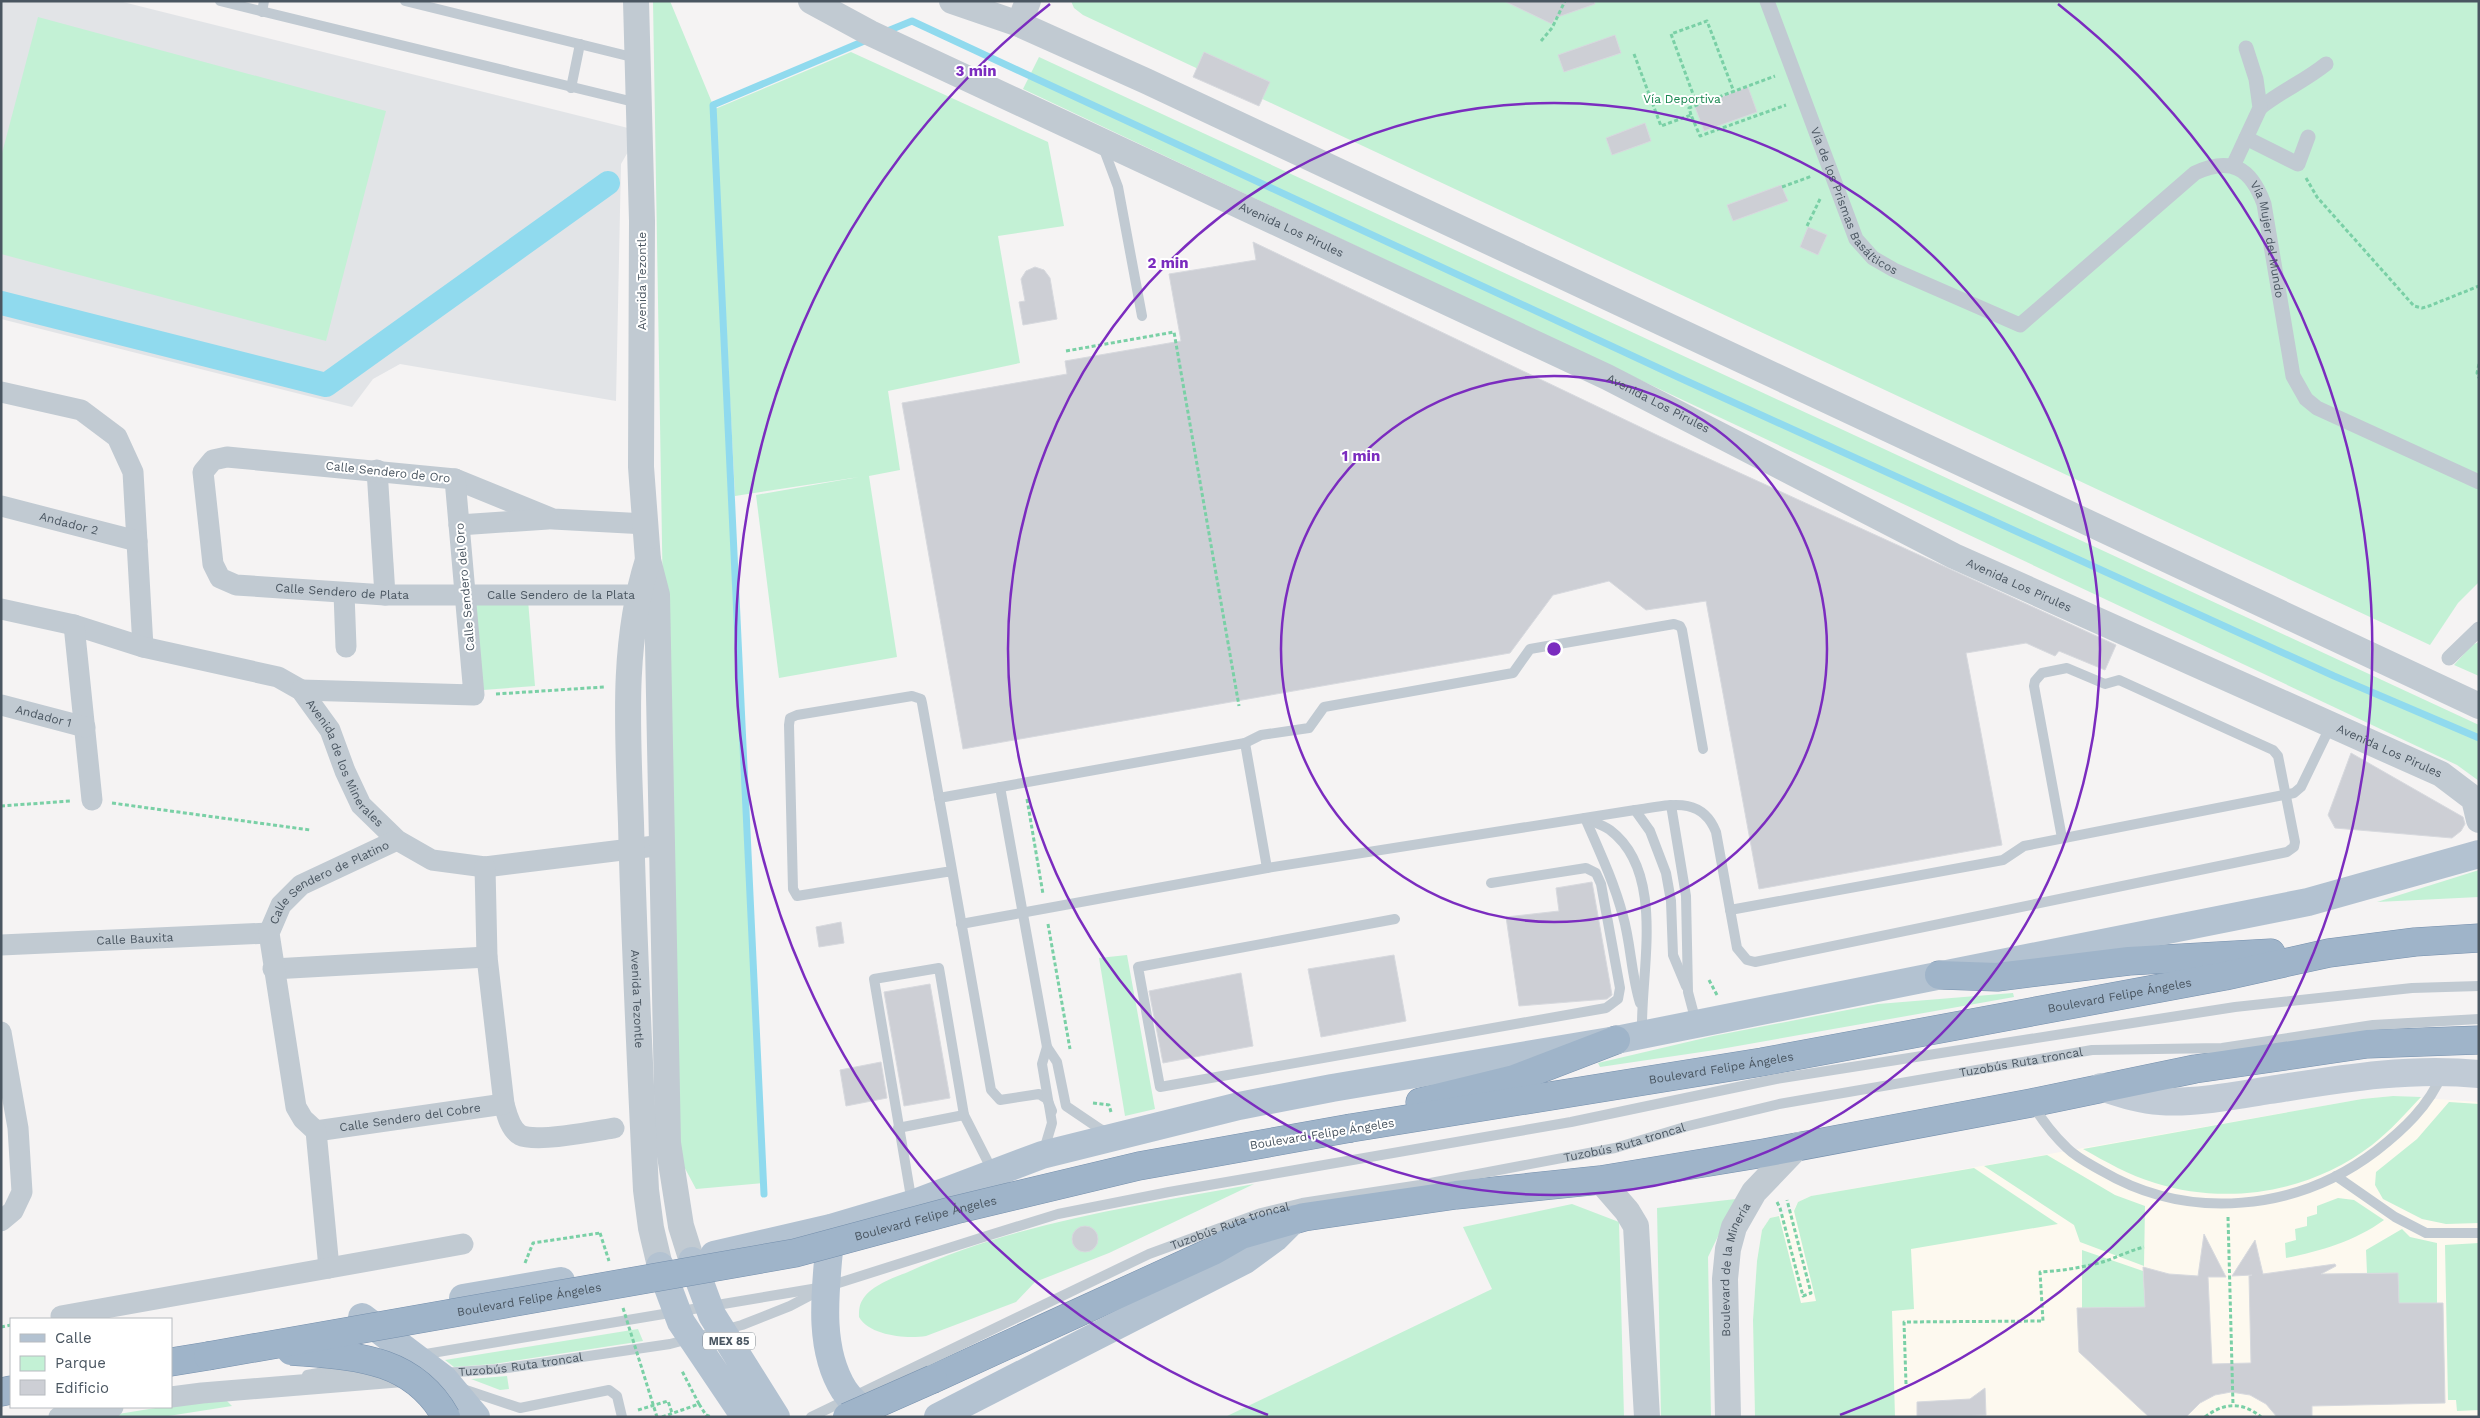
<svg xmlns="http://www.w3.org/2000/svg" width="2480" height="1418" font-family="'Work Sans',sans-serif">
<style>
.commercial{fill:#fdf9ef}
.airport{fill:#e2e4e7}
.green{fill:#c3f1d5}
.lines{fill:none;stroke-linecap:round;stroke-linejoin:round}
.stream{stroke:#90daee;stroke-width:7}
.canal{stroke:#90daee;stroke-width:24}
.building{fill:#cdcfd5;stroke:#d7d9de}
.trunk-casing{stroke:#7690ad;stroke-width:29}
.path{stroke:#7ad0a6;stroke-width:3;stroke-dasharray:4 2.5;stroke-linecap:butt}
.service{stroke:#c1cad2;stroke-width:10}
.pedestrian{stroke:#c1cad2;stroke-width:15}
.minor{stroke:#c1cad2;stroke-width:21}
.tertiary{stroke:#c1cad2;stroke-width:26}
.secondary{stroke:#c1cbd6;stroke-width:28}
.primary{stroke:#b3c2d1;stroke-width:28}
.trunk{stroke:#9fb4c9;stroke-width:28}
.trunk-bridge-casing{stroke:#7690ad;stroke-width:29;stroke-linecap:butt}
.path-bridge{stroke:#7ad0a6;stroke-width:3;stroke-dasharray:4 2.5;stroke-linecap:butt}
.trunk-bridge{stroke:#9fb4c9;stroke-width:28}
.ring{fill:none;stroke:#7b2cbf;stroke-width:2.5}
.labels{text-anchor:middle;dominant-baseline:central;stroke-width:4;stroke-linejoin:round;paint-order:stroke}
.shield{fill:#fff;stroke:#808990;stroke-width:1}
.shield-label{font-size:11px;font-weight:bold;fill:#4a5661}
.park-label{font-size:12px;fill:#17864f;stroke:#fff}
.street-label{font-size:12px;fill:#4a5661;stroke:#fff}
.centre{fill:#7b2cbf;stroke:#fff;stroke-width:2.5}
.ring-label{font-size:15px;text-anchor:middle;font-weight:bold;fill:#7b2cbf;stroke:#fff;stroke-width:4;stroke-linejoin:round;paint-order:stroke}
</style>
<rect width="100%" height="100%" fill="#f5f3f3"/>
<path class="commercial" d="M2393 1096 2479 1102V1417H1755L1753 1320 1757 1261 1762 1230 1770 1218 1793 1211 1798 1202 1811 1196 2362 1099Z"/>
<path class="airport" d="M1 1H119L640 131 621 164 616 401 400 364 373 379 352 407 1 319Z"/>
<path class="green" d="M653 1H670L713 105 764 1183 696 1189 672 1144Z
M1071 1H2479V582L2458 603 2430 645 1083 15 1074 8Z
M38 17 386 111 326 341 1 254V157Z
M851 52 1048 142 1064 226 998 236 1020 363 888 391 900 470 869 476 897 657 779 678 756 495 859 477 735 496 715 109Z
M1039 57 2479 725V781L2457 765 1023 89Z
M528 600 535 686 483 690 475 604Z
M2479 642V676L2454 665 2472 645Z
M2479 870V897L2377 902Z
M1127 955 1155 1109 1125 1116 1099 958Z
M2013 993 2014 997 1715 1050 1600 1067 1598 1063 1713 1036 1878 1004Z
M2393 1096 2421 1097C2406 1113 2390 1131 2372 1145 2311 1192 2228 1206 2155 1183 2129 1175 2106 1162 2083 1149L2362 1099Z
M2449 1102 2479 1104V1223L2446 1224 2422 1219 2383 1199 2375 1185 2376 1172 2417 1139Z
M2047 1155 2115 1195 2145 1206 2144 1266 2080 1242 2074 1225 1984 1166Z
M1974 1168 2058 1224 1911 1249 1914 1309 1892 1311 1895 1417H1755L1753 1320 1757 1261 1762 1230 1770 1218 1779 1216 1801 1303 1816 1301 1794 1211 1798 1202 1811 1196Z
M1254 1184 1109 1253 1035 1282 1016 1302 926 1336C907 1339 870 1336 859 1317 859 1310 859 1305 863 1299 872 1285 893 1278 908 1272 1017 1222 1137 1206 1254 1184Z
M2338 1198 2354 1200 2384 1220C2355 1241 2321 1251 2286 1258L2285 1243 2296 1240 2295 1229 2307 1226V1217L2317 1214V1206Z
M1736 1199 1708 1257 1711 1417H1661L1657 1208Z
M1572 1204 1619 1222 1624 1417H1225L1492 1289 1463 1227Z
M2402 1229 2410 1237 2437 1243V1303H2399L2398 1273H2367L2366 1250Z
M2479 1243V1410L2457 1411 2456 1400H2448L2445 1245Z
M2082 1250 2143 1271 2145 1307 2082 1308Z
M638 1329 643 1341 494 1364 454 1367 445 1360Z
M507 1376 509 1389 500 1390 471 1379Z
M223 1397 232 1406 162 1417H100Z"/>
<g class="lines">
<path class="stream" d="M885 32 912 21 1680 378 2334 676 2479 738
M764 1194 713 105 869 39"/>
<path class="canal" d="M1 303 326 385 608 183"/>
</g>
<path class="building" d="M1504 1H1594L1595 4 1555 18 1552 24Z
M1615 35 1621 53 1564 72 1558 55Z
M1204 52 1270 82 1259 106 1193 77Z
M1748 87 1757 112 1704 131 1695 107Z
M1645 123 1651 141 1612 155 1606 138Z
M1781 185 1788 201 1733 221 1727 205Z
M1808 227 1827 235 1818 255 1800 247Z
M1253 242 1659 436 2116 645 2105 670 2059 651 2055 656 2026 643 1966 653 2002 845 1759 889 1706 601 1646 610 1609 581 1553 595 1510 653 963 749 902 403 1067 374 1065 361 1181 341 1169 274 1256 260Z
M1035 267 1044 270 1050 278 1057 319 1023 325 1019 302 1025 301 1021 279 1026 271Z
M2351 753 2463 817 2465 824 2461 831 2452 838 2335 828 2328 815Z
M1592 882 1612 995 1607 999 1519 1006 1506 917 1559 911 1556 888Z
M841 922 844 943 819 947 816 927Z
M1394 955 1406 1021 1321 1037 1308 969Z
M1241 973 1253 1046 1163 1063 1149 991Z
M930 984 950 1098 904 1106 884 992Z
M881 1062 887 1098 846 1106 840 1070Z
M1072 1239a13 13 0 1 1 26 0a13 13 0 1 1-26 0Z
M2204 1234 2226 1277H2208L2212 1364 2251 1363 2249 1276 2252 1275 2232 1276 2255 1240 2263 1274 2335 1264 2336 1266 2321 1274 2398 1273 2399 1303H2443L2445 1403 2312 1406V1417H2277L2266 1404 2250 1395 2231 1392 2215 1395 2200 1403 2186 1417H2149L2079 1352 2077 1308 2145 1307 2143 1267 2169 1274 2198 1276Z
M1985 1388 1986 1415 1917 1417V1402L1970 1399Z"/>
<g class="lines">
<defs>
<g id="trunk">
<path d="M1939 975 1997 977 2129 961 2271 953"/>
<path d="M1420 1102 1514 1079 1616 1040"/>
<path id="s14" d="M1351 1128 1762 1062 2225 976 2329 953 2415 942 2479 938"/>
<path d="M171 1362 208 1356"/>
<path d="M933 1379 1213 1251 1241 1235 1304 1217 1456 1195 1600 1180 1764 1153 2031 1103 2195 1069 2367 1044 2479 1040"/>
<path d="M1 1392 11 1390"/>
</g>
</defs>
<use href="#trunk" class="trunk-casing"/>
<path class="path" d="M1541 41 1552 28 1565 1
M1634 54 1661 126 1691 115 1700 136 1786 105
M1697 105 1671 34 1707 21 1734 92
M1691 115 1689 108 1775 76
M2306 178 2317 197 2414 306 2422 308 2429 306 2479 286
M1782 187 1812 176
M1807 226 1821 197
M1066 351 1174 332 1239 706
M2479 364 2477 373 2479 378
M496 694 604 687
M1027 799 1043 894
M112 803 310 830
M1 806 71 801
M1048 924 1070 1049
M1709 980 1717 995
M1093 1103 1109 1105 1111 1112
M1777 1202 1780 1208 1803 1296 1811 1293 1787 1200
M2228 1217 2233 1405
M525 1263 533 1243 600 1233
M1 1327 11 1325
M1906 1384 1904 1322 2043 1321 2040 1272C2060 1271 2079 1268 2099 1263 2114 1259 2128 1251 2144 1247
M699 1404 706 1415 711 1417
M638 1410 668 1401 672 1413
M662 1417 699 1404 682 1371
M2205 1417C2223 1403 2242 1401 2261 1417"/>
<g class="service">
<path d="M220 1 638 103"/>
<path d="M405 1 636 58"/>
<path d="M262 12 264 1"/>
<path d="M571 88 580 44"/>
<path d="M1103 147 1118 187 1142 316"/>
<path d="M1245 743 1267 868"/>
<path d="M1000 787 1047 1047 1057 1062 1066 1106 1100 1129 1110 1133"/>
<path d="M939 798 1245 743 1261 735 1309 728 1324 707 1513 673 1530 649 1674 624 1680 626 1682 630 1703 749"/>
<path d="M1671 805 1686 896 1688 992 1696 1022"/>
<path d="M1635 810 1650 831 1666 873 1671 901 1673 955 1686 986"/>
<path d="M1585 818C1593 822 1603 825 1610 830 1667 873 1640 973 1642 1033"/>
<path d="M1585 818C1599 850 1614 882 1623 916 1631 944 1631 974 1640 1003"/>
<path d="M952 871 797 896 793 889 789 725 790 718 797 715 912 696 921 699 922 703C945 832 969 961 991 1090L1000 1100 1039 1094 1047 1099 1052 1111"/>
<path d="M1730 910 2003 860 2024 846 2294 793 2301 787 2331 725"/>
<path d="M1395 919 1138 967 1160 1087 1606 1008 1618 999 1620 988 1601 884 1596 873 1586 868 1491 883"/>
<path d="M961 924 1267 868 1635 810C1667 806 1701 794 1716 832L1737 948 1747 960 1755 962 2287 852 2294 847 2295 842 2278 756 2273 750 2119 680 2105 684 2067 668 2042 673 2035 681 2034 686 2062 838"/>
<path d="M2032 1104C2042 1120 2053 1135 2067 1148 2077 1158 2090 1164 2102 1171 2189 1222 2297 1211 2376 1151 2403 1130 2429 1106 2442 1074"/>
<path d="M898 1128 964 1115"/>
<path d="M1044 1150 1052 1123 1042 1064 1047 1047"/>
<path d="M2336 1176 2395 1217 2426 1233H2479"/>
<path d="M912 1203 874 979 939 968 964 1115 993 1172"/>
<path d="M420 1355 818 1288"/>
<path id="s1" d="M443 1373 500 1369 670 1344 742 1325 790 1306 826 1287 993 1234 1058 1214 1169 1192 1571 1122 1776 1079 2081 1031 2235 1007 2412 988 2479 986"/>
<path d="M307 1375 352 1367"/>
<path d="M463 1389 520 1408 609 1390 617 1396 622 1417"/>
<path id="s2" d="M811 1417 1149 1254 1261 1213 1302 1203 1420 1185 1615 1148 1688 1126 1779 1104 2092 1050 2222 1048 2373 1025 2479 1019"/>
</g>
<g class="pedestrian">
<path id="s3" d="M1767 1 1856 239 1873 258 1894 270 2020 325 2195 173C2231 156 2251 168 2264 204L2293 376 2306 399 2317 408 2479 482"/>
<path d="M2260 108C2281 91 2305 81 2326 64"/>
<path d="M2246 138 2298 164 2308 137"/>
<path d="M2233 166 2260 108 2256 79 2246 48"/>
<path d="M2449 658 2479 629"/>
</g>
<g class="minor">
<path d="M1 392 81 410 117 437 133 472 143 647"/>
<path d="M377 470 385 595"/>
<path id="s4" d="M1 506 137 541"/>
<path id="s5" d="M646 524 553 519 455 479 227 457 213 460 203 472 213 564 220 578 236 585 385 595H653"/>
<path d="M459 525 548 519"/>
<path d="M344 593 346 647"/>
<path id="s6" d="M1 609 74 625 143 647 278 677 301 690 330 730 345 771 361 805 397 840 432 860 485 867 663 845"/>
<path d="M74 625 92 800"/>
<path d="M301 690 474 695 455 479"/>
<path id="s7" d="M1 705 85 727"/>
<path d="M485 867 487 957 504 1104C507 1115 510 1129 520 1135 536 1143 595 1131 614 1128"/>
<path id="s8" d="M1 945 269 933"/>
<path d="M273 969 487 957"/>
<path d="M1 1032 18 1128 22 1192 13 1211 1 1221"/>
<path id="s9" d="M316 1131 504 1104"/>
<path id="s10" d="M329 1268 316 1131 303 1119 296 1107 269 933 281 905 301 885 397 840"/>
<path d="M61 1316 463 1244"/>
<path d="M171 1397 202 1393 409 1376"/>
<path d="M59 1417 113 1407"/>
</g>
<g class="tertiary">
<path d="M636 1 642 221 641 467 648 560 657 595 668 1143 681 1226 692 1261"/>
<path id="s11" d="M811 1 870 33 1607 377 1954 556 2441 774 2474 799 2479 820"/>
<path d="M952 1 1019 24 1146 81 2479 706"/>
<path d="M1019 24 1028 1"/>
<path id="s12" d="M648 560C621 645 628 735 631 823 634 945 640 1068 646 1190L651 1228 660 1266"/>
<path d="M1600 1180 1627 1211 1636 1226 1647 1417"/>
<path id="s13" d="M1728 1417 1725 1279 1728 1249 1734 1227 1754 1192 1799 1145"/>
</g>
<path class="secondary" d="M2101 1087C2120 1093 2140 1100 2160 1101 2192 1104 2239 1095 2270 1090 2340 1079 2408 1067 2479 1074"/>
<path class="primary" d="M831 1228C827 1280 815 1344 844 1390 851 1401 862 1409 872 1417
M714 1255 831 1228 912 1204 1042 1155 1239 1106 1332 1088 1616 1040 2308 902 2479 854
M692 1261 712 1315 776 1417
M660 1266 681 1322 745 1417
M463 1298 561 1281
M362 1317 444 1379 476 1417
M938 1417 1245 1260 1275 1238 1294 1219"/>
<use href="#trunk" class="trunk"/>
<defs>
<g id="trunk-bridge">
<path d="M291 1351C352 1356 412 1356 446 1417"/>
<path id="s15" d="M208 1356 795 1253 955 1210 1139 1166 1351 1128"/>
<path d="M847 1417 933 1379"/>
</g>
</defs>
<use href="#trunk-bridge" class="trunk-bridge-casing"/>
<path class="path-bridge" d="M600 1233 609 1261
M623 1308 657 1417"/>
<use href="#trunk-bridge" class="trunk-bridge"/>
</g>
<g class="ring">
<circle cx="1554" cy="649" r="273"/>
<circle cx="1554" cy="649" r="546"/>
<path d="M1268 1415A818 818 0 0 1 1050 4M2058 4A818 818 0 0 1 1840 1415"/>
</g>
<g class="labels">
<rect class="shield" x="703" y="1332.5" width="52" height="17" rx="4"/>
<g class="shield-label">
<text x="729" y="1341">MEX 85</text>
</g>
<g class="park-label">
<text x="1682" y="99">Vía Deportiva</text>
</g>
<g class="street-label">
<text stroke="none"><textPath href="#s3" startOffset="221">Vía de los Prismas Basálticos</textPath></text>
<text stroke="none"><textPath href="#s11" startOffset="532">Avenida Los Pirules</textPath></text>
<text stroke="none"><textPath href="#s3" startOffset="798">Vía Mujer del Mundo</textPath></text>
<text transform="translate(642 281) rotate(-90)">Avenida Tezontle</text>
<text stroke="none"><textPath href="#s11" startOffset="938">Avenida Los Pirules</textPath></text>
<text transform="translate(388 472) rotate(6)">Calle Sendero de Oro</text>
<text stroke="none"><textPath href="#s4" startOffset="70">Andador 2</textPath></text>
<text stroke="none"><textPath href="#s11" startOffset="1342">Avenida Los Pirules</textPath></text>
<text transform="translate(465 587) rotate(-95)">Calle Sendero del Oro</text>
<text stroke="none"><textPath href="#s5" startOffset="690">Calle Sendero de Plata</textPath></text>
<text stroke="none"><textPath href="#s5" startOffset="909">Calle Sendero de la Plata</textPath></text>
<text stroke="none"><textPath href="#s7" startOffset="44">Andador 1</textPath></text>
<text stroke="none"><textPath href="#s11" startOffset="1748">Avenida Los Pirules</textPath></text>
<text stroke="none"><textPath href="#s6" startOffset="398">Avenida de los Minerales</textPath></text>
<text stroke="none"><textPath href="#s10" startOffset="428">Calle Sendero de Platino</textPath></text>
<text stroke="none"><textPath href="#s8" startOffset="134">Calle Bauxita</textPath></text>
<text stroke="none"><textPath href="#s14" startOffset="780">Boulevard Felipe Ángeles</textPath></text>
<text stroke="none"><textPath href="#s12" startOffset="441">Avenida Tezontle</textPath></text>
<text stroke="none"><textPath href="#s2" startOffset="1270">Tuzobús Ruta troncal</textPath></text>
<text stroke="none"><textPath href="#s14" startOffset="375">Boulevard Felipe Ángeles</textPath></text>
<text stroke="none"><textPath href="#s9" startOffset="95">Calle Sendero del Cobre</textPath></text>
<text transform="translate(1322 1134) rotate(-9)">Boulevard Felipe Ángeles</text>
<text stroke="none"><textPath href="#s2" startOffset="865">Tuzobús Ruta troncal</textPath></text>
<text stroke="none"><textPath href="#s15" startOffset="731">Boulevard Felipe Ángeles</textPath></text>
<text stroke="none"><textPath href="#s2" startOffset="461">Tuzobús Ruta troncal</textPath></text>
<text stroke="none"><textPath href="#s13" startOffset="149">Boulevard de la Minería</textPath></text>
<text stroke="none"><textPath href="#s15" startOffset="326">Boulevard Felipe Ángeles</textPath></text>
<text stroke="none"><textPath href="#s1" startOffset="78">Tuzobús Ruta troncal</textPath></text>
</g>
</g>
<circle cx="1554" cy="649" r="8" class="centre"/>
<g class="ring-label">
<text x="976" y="76">3 min</text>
<text x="1168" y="268">2 min</text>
<text x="1361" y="461">1 min</text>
</g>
<rect width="2480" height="1418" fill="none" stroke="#4a5661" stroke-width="5"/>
<rect x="10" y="1318" width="162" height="90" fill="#ffffff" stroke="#b7bbc0"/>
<rect x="20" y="1334" width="25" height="8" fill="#b3c2d1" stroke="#b7bbc0"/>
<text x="55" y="1343" font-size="15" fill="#4a5661">Calle</text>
<rect x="20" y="1356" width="25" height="15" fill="#c3f1d5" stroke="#b7bbc0"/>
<text x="55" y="1368" font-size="15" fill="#4a5661">Parque</text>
<rect x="20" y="1380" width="25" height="15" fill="#cdcfd5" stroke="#b7bbc0"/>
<text x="55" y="1393" font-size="15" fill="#4a5661">Edificio</text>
</svg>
